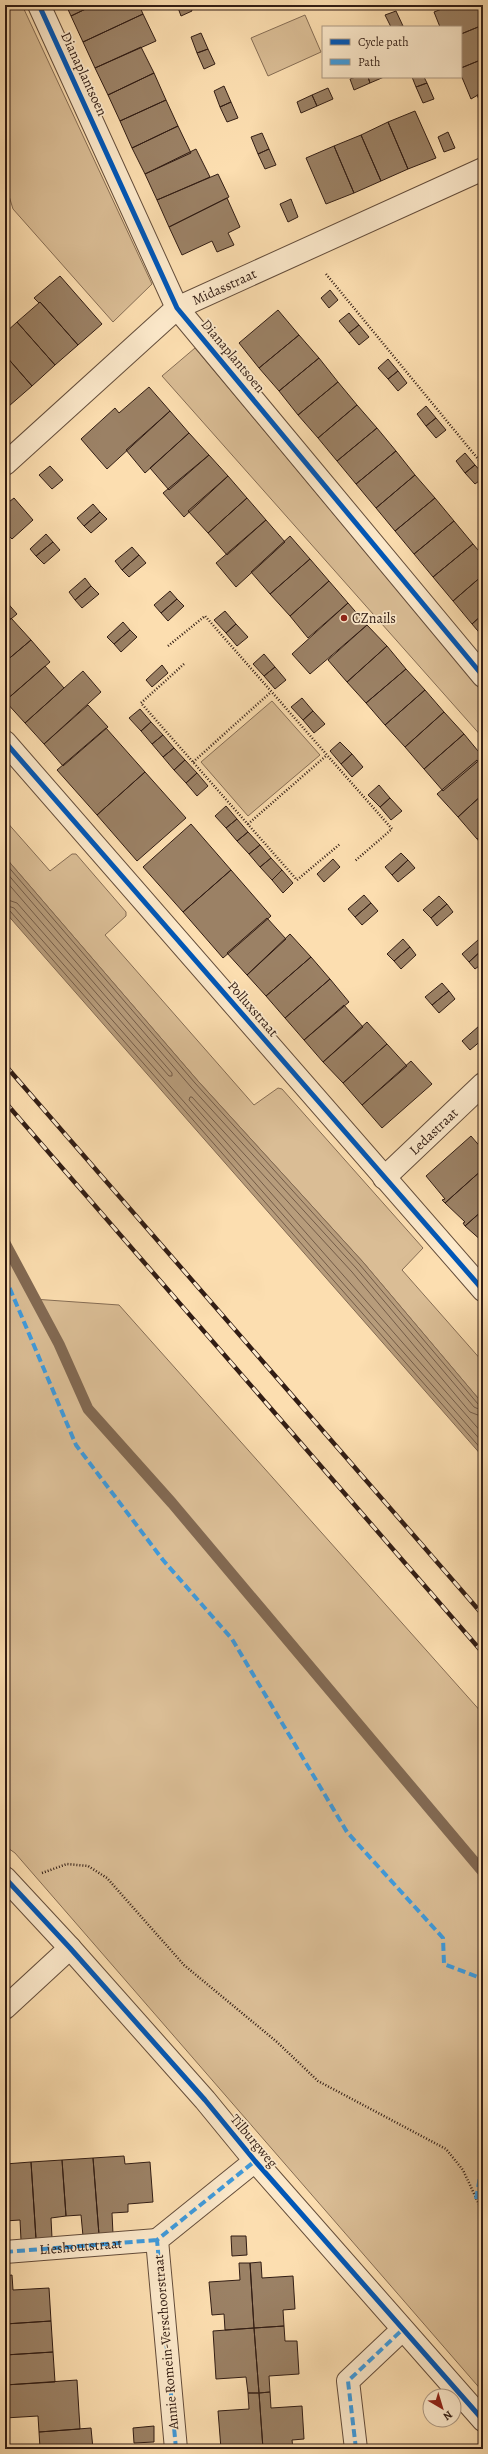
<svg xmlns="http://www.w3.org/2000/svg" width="488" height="2454" font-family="Alegreya,serif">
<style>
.green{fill:#dabd95;stroke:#866d54}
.water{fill:#b79c7b;stroke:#826952}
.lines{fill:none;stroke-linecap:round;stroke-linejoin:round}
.shore{stroke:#745c48;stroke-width:1}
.stream{stroke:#826952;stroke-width:11}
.building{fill:#9b8165;stroke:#321d14}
.minor-casing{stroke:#644d3b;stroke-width:24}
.path{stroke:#321d14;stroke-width:2.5;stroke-dasharray:1 2;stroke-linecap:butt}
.minor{stroke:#fdeacc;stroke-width:22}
.rail-casing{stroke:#321d14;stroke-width:4.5}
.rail{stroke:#fdeacc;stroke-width:3;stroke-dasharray:9;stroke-linecap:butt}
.quiet{stroke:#3e9bde;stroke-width:4;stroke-dasharray:8 4;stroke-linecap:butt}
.cycleway-casing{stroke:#fdeacc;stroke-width:8}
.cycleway{stroke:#0057b8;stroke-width:5}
.poi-dot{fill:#8f2418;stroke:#fdeacc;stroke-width:1.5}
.labels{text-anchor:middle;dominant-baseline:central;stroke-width:3.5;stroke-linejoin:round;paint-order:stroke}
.street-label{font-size:14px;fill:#321d14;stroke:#fdeacc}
.poi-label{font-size:14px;fill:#321d14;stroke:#fdeacc;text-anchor:start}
</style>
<rect width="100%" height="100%" fill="#fcdeb0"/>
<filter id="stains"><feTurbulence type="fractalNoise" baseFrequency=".005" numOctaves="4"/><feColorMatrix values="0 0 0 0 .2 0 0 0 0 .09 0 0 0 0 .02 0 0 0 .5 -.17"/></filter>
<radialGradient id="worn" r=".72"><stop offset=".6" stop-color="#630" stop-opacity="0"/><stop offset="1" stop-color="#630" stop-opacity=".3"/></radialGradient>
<path class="green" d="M5 5H22L152 284 113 322 13 209 5 183Z
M305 15 321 52 268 76 251 38Z
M195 348 483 693V738L162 376Z
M272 701 320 755 248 816 201 762Z
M5 820 50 871 72 854H76L126 912V916L105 935 254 1105 278 1088 282 1089 423 1248 402 1270 483 1362V1404L363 1262 198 1081 5 857Z
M5 1248 33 1299 119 1305 483 1714V2392L15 1853 5 1846Z"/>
<path class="water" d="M5 857 198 1081 363 1262 483 1404V1457L5 912Z"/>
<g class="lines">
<path class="shore" d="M5 863 195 1083 360 1265 478 1404 483 1406
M5 871 191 1087 356 1268 474 1407 483 1411
M5 880 172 1073V1076H169L17 903 5 899
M5 905 14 908 483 1443
M5 910 10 911 483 1451
M483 1417 470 1412 352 1272 192 1097H190L189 1100 483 1434"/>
<path class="stream" d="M5 1243 59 1344 88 1409 172 1503 483 1872"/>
</g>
<path class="building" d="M66 5H94L71 16Z
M94 5H139L143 14 83 42 71 16Z
M177 5H190L192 11 181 16Z
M452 5H483V25L461 34V27H440L434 12Z
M396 11 403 26 391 27 385 15Z
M143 14 156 41 95 68 83 42Z
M483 25V59L461 68V34Z
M201 33 208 49 197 53 191 37Z
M141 47 154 73 108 95 95 68Z
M208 49 215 64 204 69 197 53Z
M483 59V92L471 99 461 75V68Z
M154 73 166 100 120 121 108 95Z
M356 77H368L370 83 354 90 350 79Z
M368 77H384L370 83Z
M412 77H424L427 83 416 87Z
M427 83 434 99 423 103 416 87Z
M224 86 231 102 220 107 214 91Z
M328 88 333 99 317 106 312 95Z
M483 92V109L477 95Z
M312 95 317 106 301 113 297 102Z
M166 100 178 126 132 148 120 121Z
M231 102 238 118 227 122 220 107Z
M415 111 436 158 408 169 388 122Z
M388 122 408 169 381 181 361 135Z
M178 126 191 153 145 174 132 148Z
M448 132 455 148 444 152 438 137Z
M262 133 269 149 258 154 251 137Z
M361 135 381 181 354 193 334 146Z
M334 146 354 193 326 204 306 158Z
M196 149 210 177 157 200 145 174Z
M269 149 276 165 265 169 258 154Z
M218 174 229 197 169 227 157 200Z
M227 198 240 227 228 233 234 245 217 252 212 241 182 255 169 227Z
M291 199 298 217 288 222 280 204Z
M60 276 102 324 78 345 40 302 39 303 34 298Z
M330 290 338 300 329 308 321 298Z
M40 302 78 345 55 365 17 322Z
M278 310 299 335 259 368 239 343Z
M349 313 359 325 349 333 339 321Z
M17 322 55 365 32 386 5 355V333Z
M359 325 369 337 359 345 349 333Z
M299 335 319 358 279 391 259 368Z
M5 355 32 386 9 406 5 402Z
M319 358 338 382 298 415 279 391Z
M388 359 398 371 388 379 378 368Z
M398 371 407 383 398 391 388 379Z
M338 382 357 405 318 438 298 415Z
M149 387 170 411 107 469 81 439 115 408 119 413Z
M357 405 377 428 337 461 318 438Z
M426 406 436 418 426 426 417 414Z
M170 411 189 433 145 473 126 450Z
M436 418 446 430 436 438 426 426Z
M377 428 396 451 356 484 337 461Z
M189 433 209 455 169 490 150 468Z
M396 451 415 475 376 508 356 484Z
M465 453 475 465 465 473 456 461Z
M209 455 228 476 184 517 163 493Z
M475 465 483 474V478L475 484 465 473Z
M50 466 63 480 52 489 39 475Z
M415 475 435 498 395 531 376 508Z
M228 476 247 498 208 533 188 511Z
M14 498 33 520 12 539 5 532V505Z
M247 498 266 520 227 555 208 533Z
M435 498 454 521 414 554 395 531Z
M93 504 100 512 84 526 77 518Z
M100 512 107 519 91 533 84 526Z
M266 520 285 542 236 587 216 563Z
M454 521 473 544 433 577 414 554Z
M46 534 53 542 36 556 30 549Z
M290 536 310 559 270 594 251 572Z
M53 542 60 550 44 564 36 556Z
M473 544 483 556V575L453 601 433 577Z
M132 547 139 555 122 570 115 561Z
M139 555 146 563 129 577 122 570Z
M310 559 329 581 290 616 270 594Z
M483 575V614L472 624 453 601Z
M85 578 91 586 75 600 69 592Z
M329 581 348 603 308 638 290 616Z
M91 586 99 594 82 608 75 600Z
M170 591 177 599 161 613 154 605Z
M177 599 184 606 168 621 161 613Z
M5 600 17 614 5 624Z
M348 603 367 625 310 674 292 654Z
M225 611 236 624 226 633 214 620Z
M483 614V637L472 624Z
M11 618 31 640 5 662V624Z
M123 622 130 630 114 644 107 637Z
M236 624 248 637 237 646 226 633Z
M367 625 387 646 347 682 328 660Z
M130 630 137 637 121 652 114 644Z
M31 640 50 662 5 701V662Z
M387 646 406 669 366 703 347 682Z
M264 654 275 667 264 676 253 664Z
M162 665 168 673 152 687 146 680Z
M45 666 64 688 25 723 5 701Z
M275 667 286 680 275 689 264 676Z
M406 669 425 690 385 725 366 703Z
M83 671 101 692 44 744 25 723Z
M425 690 444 712 405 747 385 725Z
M302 698 313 711 303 720 291 707Z
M88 705 108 727 63 766 44 744Z
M140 709 151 722 141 731 129 718Z
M313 711 325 724 314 733 303 720Z
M444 712 464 734 424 769 405 747Z
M151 722 163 735 152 744 141 731Z
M106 728 145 772 97 815 57 770Z
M464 734 483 757 443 791 424 769Z
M163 735 174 748 163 757 152 744Z
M340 742 352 754 341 764 330 751Z
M174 748 185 760 174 770 163 757Z
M352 754 363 767 352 777 341 764Z
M185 760 197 773 186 783 174 770Z
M477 760 483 766V794L458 817 437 794Z
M145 772 186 818 137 861 97 815Z
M197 773 208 786 197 796 186 783Z
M379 785 390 798 380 807 368 795Z
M483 794V833L477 839 458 817Z
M390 798 402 811 391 820 380 807Z
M226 806 237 819 226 828 215 816Z
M237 819 248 832 237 841 226 828Z
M191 824 231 870 183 912 143 867Z
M248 832 260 845 249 854 237 841Z
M483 833V846L477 839Z
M260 845 271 858 260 867 249 854Z
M401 853 408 860 392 875 385 867Z
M271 858 282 870 272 880 260 867Z
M333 859 340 867 324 882 317 874Z
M408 860 415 868 398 882 392 875Z
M231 870 271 916 223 958 183 912Z
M282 870 293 883 283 893 272 880Z
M364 895 371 903 355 917 348 909Z
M439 896 447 904 431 918 423 910Z
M371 903 378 911 362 925 355 917Z
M447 904 453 912 437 926 431 918Z
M267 918 286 939 247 975 227 953Z
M290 934 311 957 266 996 247 975Z
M403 939 410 947 394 961 387 954Z
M478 940 483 949 469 962 462 954Z
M410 947 416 955 401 969 394 961Z
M483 949V963L475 969 469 962Z
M311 957 330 979 285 1018 266 996Z
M330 979 349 1002 304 1040 285 1018Z
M442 983 449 991 432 1005 425 997Z
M449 991 455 999 439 1013 432 1005Z
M344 1005 363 1027 323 1062 304 1040Z
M367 1022 387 1044 343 1083 323 1062Z
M479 1026 483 1031V1039L470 1050 462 1041Z
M387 1044 407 1066 362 1105 343 1083Z
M411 1061 432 1084 382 1128 362 1105Z
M471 1136 483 1150V1169L445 1203 442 1200 445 1199 426 1176Z
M483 1169V1210L465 1226 463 1223 465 1222 445 1203Z
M483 1210V1242L465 1226Z
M124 2156 125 2164 150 2162 153 2202 128 2204V2212L112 2213 113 2234 99 2235 93 2158Z
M93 2158 99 2235 83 2236 81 2215 66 2216 62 2160Z
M62 2160 66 2216 51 2218 52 2238 36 2239 31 2162Z
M31 2162 36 2239 21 2240 20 2220 5 2221V2164Z
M231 2236H246L247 2255 232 2256Z
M261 2262 262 2278 293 2276 295 2309 283 2310 284 2326 254 2328 250 2263Z
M239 2263H250L254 2328 225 2330 224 2314 212 2315 209 2282 240 2280Z
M12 2275 13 2290 49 2288 51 2321 5 2324V2276Z
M51 2321 53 2352 5 2355V2324Z
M284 2326 285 2341H297L299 2374 269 2376 270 2392 259 2393 254 2328Z
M254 2328 259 2393H248L246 2377 216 2379 213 2331Z
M53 2352 55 2382 5 2385V2355Z
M77 2380 80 2429 39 2432 38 2416 5 2418V2385Z
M270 2392 271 2408 302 2406 304 2439 292 2440 293 2449H263L259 2393Z
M248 2393H259L263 2449H221L218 2411 249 2409Z
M154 2426V2442L134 2443 133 2428Z
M91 2428 93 2449H29L40 2448 39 2432Z"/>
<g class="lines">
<defs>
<g id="minor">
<path d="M39 5 177 308 483 676"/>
<path id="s1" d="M5 464 177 308 483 169"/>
<path d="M5 742 483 1290"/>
<path id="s2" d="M384 1178 483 1084"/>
<path d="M5 1878 70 1948 205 2100 255 2161 483 2420"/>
<path d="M5 2008 70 1948"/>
<path id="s3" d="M5 2252 157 2240"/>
<path d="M176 2449 157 2240 255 2161"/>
<path d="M356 2449 348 2381 402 2330"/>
</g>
</defs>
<use href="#minor" class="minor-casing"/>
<path class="path" d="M5 214 9 211
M326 274 483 465
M168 646 205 616 392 829 355 861
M184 664 141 703 297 880 340 844
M193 762 271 692
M248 824 327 755
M42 1873 67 1864 88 1866 107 1878 184 1965 277 2042 318 2081 446 2149 463 2170 483 2213"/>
<use href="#minor" class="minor"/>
<defs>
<path id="rail" d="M5 1065 483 1615
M5 1102 483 1653"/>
</defs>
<use href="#rail" class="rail-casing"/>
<use href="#rail" class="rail"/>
<path class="quiet" d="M5 1277 76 1445 163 1560 232 1639 347 1832 443 1938 444 1964 483 1979
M476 2199 483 2160
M5 2252 157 2240
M176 2449 157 2240 255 2161
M356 2449 348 2381 402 2330"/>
<defs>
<path id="cycleway" d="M39 5 177 308 483 676
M5 742 483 1290
M5 1878 70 1948 205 2100 255 2161 483 2420"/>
</defs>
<use href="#cycleway" class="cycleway-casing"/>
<use href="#cycleway" class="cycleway"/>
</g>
<circle class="poi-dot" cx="344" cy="618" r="4"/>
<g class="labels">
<g class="street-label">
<text transform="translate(84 74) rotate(65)">Dianaplantsoen</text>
<text stroke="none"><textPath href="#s1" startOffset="284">Midasstraat</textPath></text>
<text transform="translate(233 356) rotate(50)">Dianaplantsoen</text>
<text transform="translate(253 1009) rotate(49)">Polluxstraat</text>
<text stroke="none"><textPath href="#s2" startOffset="68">Ledastraat</textPath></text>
<text transform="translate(254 2141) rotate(50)">Tilburgweg</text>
<text stroke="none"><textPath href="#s3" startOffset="76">Lieshoutstraat</textPath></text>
<text transform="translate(166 2342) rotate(-95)">Annie Romein-Verschoorstraat</text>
</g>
<g class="poi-label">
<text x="352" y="618">CZnails</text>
</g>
</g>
<rect width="488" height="2454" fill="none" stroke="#fcdeb0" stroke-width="20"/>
<rect x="6" y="6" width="476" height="2442" fill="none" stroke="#321d14" stroke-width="2"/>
<rect x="10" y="10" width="468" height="2434" fill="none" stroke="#321d14"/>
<rect x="322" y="26" width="140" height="52" fill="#fdeacc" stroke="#ac9882"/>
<rect x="330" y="39" width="20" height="6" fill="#0057b8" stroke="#ac9882"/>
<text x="358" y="46" font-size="12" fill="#321d14">Cycle path</text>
<rect x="330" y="59" width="20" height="6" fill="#3e9bde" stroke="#ac9882"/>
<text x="358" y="66" font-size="12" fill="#321d14">Path</text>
<g transform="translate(442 2408) rotate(142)"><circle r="19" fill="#fdeacc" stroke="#ac9882"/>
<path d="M0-3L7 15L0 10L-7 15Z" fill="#8f2418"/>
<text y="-6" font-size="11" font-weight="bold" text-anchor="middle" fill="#321d14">N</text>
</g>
<rect width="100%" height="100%" filter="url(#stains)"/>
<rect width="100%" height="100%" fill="url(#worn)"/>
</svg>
